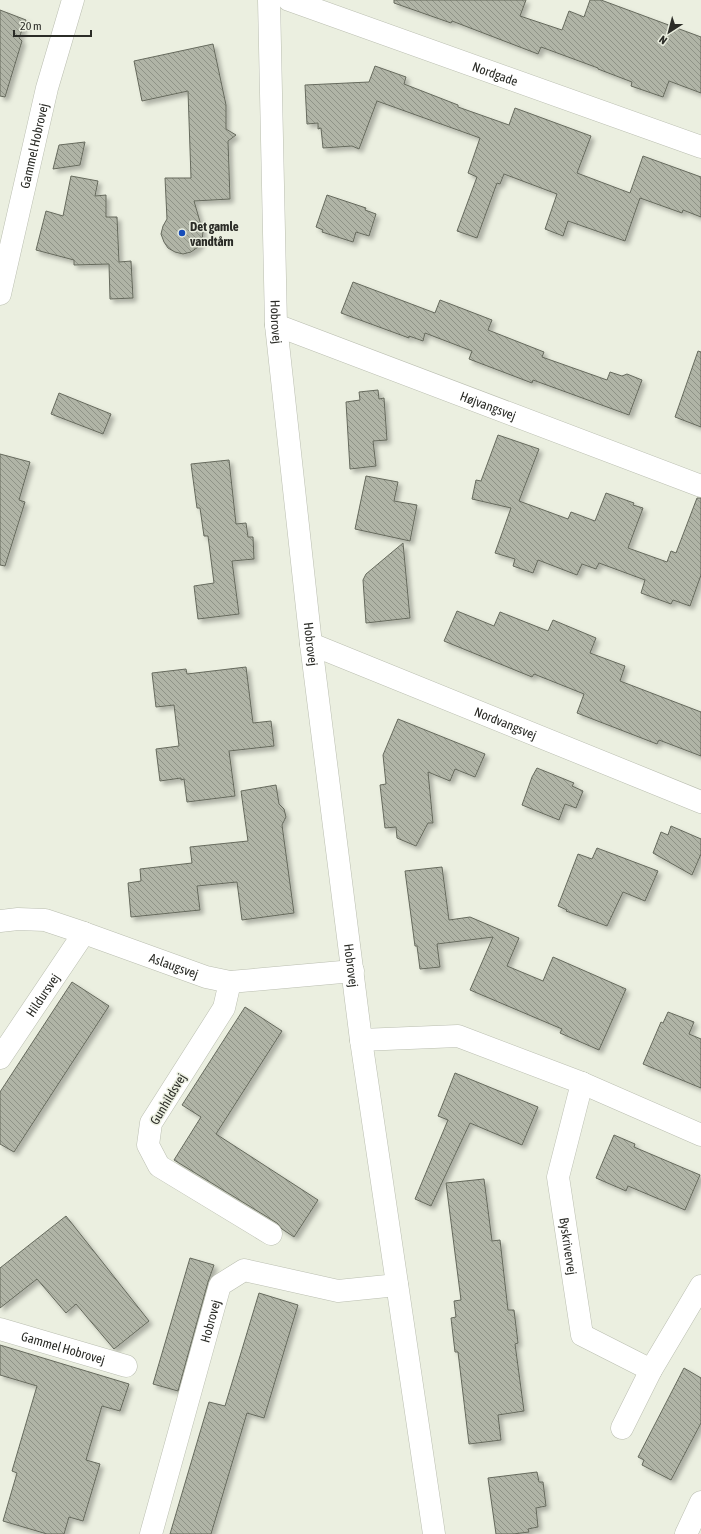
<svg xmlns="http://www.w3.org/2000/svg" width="701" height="1534" font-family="'Asap Condensed',sans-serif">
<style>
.building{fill:url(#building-back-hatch);stroke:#666a5d;filter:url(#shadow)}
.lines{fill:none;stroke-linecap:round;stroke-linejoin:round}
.street-casing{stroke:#babeb0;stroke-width:23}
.secondary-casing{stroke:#babeb0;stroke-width:23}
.street{stroke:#fff;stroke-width:22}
.secondary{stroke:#fff;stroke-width:22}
.poi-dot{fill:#174db9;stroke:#ebefe0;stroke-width:1.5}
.labels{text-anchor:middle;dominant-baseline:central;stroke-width:3;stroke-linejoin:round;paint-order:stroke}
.street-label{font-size:13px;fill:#2b2c27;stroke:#ebefe0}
.poi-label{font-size:13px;font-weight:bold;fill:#2b2c27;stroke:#ebefe0;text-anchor:start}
</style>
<defs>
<pattern id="building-back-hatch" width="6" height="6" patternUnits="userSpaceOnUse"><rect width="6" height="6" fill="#b0b4a6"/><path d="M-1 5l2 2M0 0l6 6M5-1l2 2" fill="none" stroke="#8f9387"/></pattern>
<filter id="shadow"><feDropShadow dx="3.5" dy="3.5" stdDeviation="2" flood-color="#0004"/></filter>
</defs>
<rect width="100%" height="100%" fill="#ebefe0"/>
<path class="building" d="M394 0H526L520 16 562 30 569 11 584 17 590 0H601L701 37V93L669 81 663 97 631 86 632 82 598 69V68L541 47 538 54 452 21 451 23 394 3Z
M0 10 26 20 19 38 22 41 5 97 0 96Z
M213 44 226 105V129L236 135 228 141 230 199 194 201 203 232 202 240 198 247 191 252 183 254 175 252 168 248 164 242 161 234 163 226 167 219 165 178H191L188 91 142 101 134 61Z
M375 66 406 77 404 84 458 105V107L509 125 515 108 591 136 577 173 630 193 643 156 701 177V217L683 210 682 213 640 198 625 241 568 221 563 236 545 229 557 194 504 174 500 184 497 183 477 238 457 231 477 177 468 173 480 138 377 101 359 149 352 146 323 148 321 128 318 129V123L307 124 305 85 369 82Z
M85 142 80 165 53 169 59 145Z
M71 176 98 181 95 196 106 195V217H117L119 262 131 261 133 298 110 299 109 264 74 265V260L36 250 46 211 63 216Z
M327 195 366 208 365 210 376 214 369 236 356 232 353 242 322 232 323 230 316 227Z
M353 282 435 313 440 300 492 320 488 330 544 352 542 357 607 380 610 372 622 376 627 374 642 380 629 415 533 380 532 383 469 359 472 351 425 333 423 341 409 336V338L341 313Z
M698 351 701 352V427L675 417Z
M378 390 379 399 384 398 387 440 373 441 376 466 350 469 346 402 360 400 359 392Z
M59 393 111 414 103 434 51 414Z
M498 435 539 449 519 501 568 519 571 512 595 521 606 493 634 503 633 505 643 508 628 548 667 562 671 551 676 553 697 498H701V575L690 606 673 600 671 604 641 593 645 580 599 563 596 569 582 564 577 575 538 560 533 573 513 566 515 559 495 553 511 508 472 499 476 480 481 481Z
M0 454 30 462 19 500 25 502 5 566 0 565Z
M229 460 236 524 246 523 248 537H253L254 559 232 561 239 614 198 619 194 586 214 583 208 536H204L200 508H197L191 464Z
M366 476 398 482 394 501 417 505 410 541 355 529Z
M403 543 410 618 366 623 363 580 366 574Z
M457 611 494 626 500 612 548 631 553 620 596 638 590 653 625 666 620 681 701 712V756L659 740 657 744 577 713 584 694 534 674 532 677 444 641Z
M246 667 253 723 271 721 274 746 229 751 235 796 187 802 184 779 181 780V778L160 781 156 749 179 746 174 705 156 707 152 673 186 669 187 674Z
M398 719 485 754 475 777 455 769 450 781 428 772 433 823H428L416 846 397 838 396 827 385 828 380 785 386 784 383 755Z
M537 768 574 783 572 786 583 791 576 808 565 804 559 820 522 805 532 777Z
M276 785 279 804 284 809 286 817 282 825 294 913 242 920 237 882 197 886 200 910 131 917 128 883 141 881 140 869 192 863 190 847 248 841 241 791Z
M671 826 701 839V854L692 875 653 853 661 832 668 835Z
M597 848 658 871 645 901 623 892 607 926 566 911 567 910 558 906 578 854 592 859Z
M442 867 449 920 470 917 519 938 507 966 543 981 553 957 626 989 599 1050 560 1033 562 1029 470 990 493 937 437 944 440 967 420 969 417 946H415L405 871Z
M72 982 109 1006 14 1152 0 1144V1092Z
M245 1007 282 1031 216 1134 318 1200 294 1237 282 1229 277 1223 174 1160 201 1117 182 1105Z
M668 1012 694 1022 689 1034 701 1039V1088L643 1064 661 1022 663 1023Z
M455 1073 538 1107 522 1145 470 1123 431 1206 415 1199 448 1120 438 1116Z
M614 1135 635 1144 634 1147 700 1175 685 1210 628 1186 626 1191 596 1178Z
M484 1179 492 1241 500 1240 508 1310H514L518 1343 515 1344 524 1411 498 1415 501 1440 469 1444 458 1352H455L451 1318 456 1317 454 1301 461 1300 446 1183Z
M66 1216 149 1321 114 1349 76 1304 66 1313 37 1279 0 1308V1268Z
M190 1258 214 1265 208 1282 178 1391 153 1384Z
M259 1293 298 1305 264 1418 247 1413 211 1534H170L209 1402 225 1406Z
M0 1345 129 1384 120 1411 102 1406 86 1460 100 1464 83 1521 69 1517 64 1534H47L3 1521 17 1473 12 1471 37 1386 0 1375Z
M684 1368 701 1378V1423L671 1480 642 1465 644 1460 638 1457Z
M537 1472 539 1482H543L546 1506 536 1508 538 1527 528 1529 529 1532 513 1534H496L488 1478Z"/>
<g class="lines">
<defs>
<g id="street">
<path id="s1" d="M289 0 701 147"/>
<path id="s2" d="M0 294 47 88 73 0"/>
<path id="s3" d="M276 325 701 486"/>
<path id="s4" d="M311 644 701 802"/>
<path id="s5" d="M0 921 18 919 45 920 84 933 206 977 230 982 353 971"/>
<path d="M230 982 224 1008 151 1123 148 1145 159 1166 271 1234"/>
<path d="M361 1040 458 1036 582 1083 701 1135"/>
<path id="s6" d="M0 1058 84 933"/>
<path id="s7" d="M582 1083 558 1177 582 1335 651 1370"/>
<path id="s8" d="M0 1329 126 1366"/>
<path d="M622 1428 651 1370 701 1286"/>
<path id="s9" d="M151 1534 220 1285 244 1270 338 1291 397 1285"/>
<path d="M686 1534 701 1502"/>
</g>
<g id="secondary">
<path id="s10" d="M269 0 276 325 311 644 361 1040 434 1534"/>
</g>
</defs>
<use href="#street" class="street-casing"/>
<use href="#secondary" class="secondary-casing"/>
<use href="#street" class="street"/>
<use href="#secondary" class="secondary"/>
</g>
<circle class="poi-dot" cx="182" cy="233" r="4"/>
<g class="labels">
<g class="street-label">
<text stroke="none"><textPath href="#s1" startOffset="219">Nordgade</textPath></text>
<text stroke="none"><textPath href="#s2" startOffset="152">Gammel Hobrovej</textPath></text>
<text stroke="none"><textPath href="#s10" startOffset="322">Hobrovej</textPath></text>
<text stroke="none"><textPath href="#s3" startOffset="227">Højvangsvej</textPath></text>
<text stroke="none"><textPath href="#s10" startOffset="646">Hobrovej</textPath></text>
<text stroke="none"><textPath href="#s4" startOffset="210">Nordvangsvej</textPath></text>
<text stroke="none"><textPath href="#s5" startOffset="182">Aslaugsvej</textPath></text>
<text stroke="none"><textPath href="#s10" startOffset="970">Hobrovej</textPath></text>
<text stroke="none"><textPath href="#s6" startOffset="76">Hildursvej</textPath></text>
<text transform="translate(168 1099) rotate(-59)">Gunhildsvej</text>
<text stroke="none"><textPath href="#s7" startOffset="167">Byskrivervej</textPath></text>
<text stroke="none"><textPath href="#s9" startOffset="221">Hobrovej</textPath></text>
<text stroke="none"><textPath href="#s8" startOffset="66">Gammel Hobrovej</textPath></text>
</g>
<g class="poi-label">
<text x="190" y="226">Det gamle<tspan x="190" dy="15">vandtårn</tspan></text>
</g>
</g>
<g transform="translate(669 32) rotate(216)" stroke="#ebefe0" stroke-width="3" paint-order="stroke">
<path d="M0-3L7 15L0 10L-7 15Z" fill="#2b2c27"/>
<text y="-6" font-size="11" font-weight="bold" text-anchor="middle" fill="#2b2c27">N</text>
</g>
<path d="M14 30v6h77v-6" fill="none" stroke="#2b2c27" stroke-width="2"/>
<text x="20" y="30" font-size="12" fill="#2b2c27" stroke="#ebefe0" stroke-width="3" paint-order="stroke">20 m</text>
</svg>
